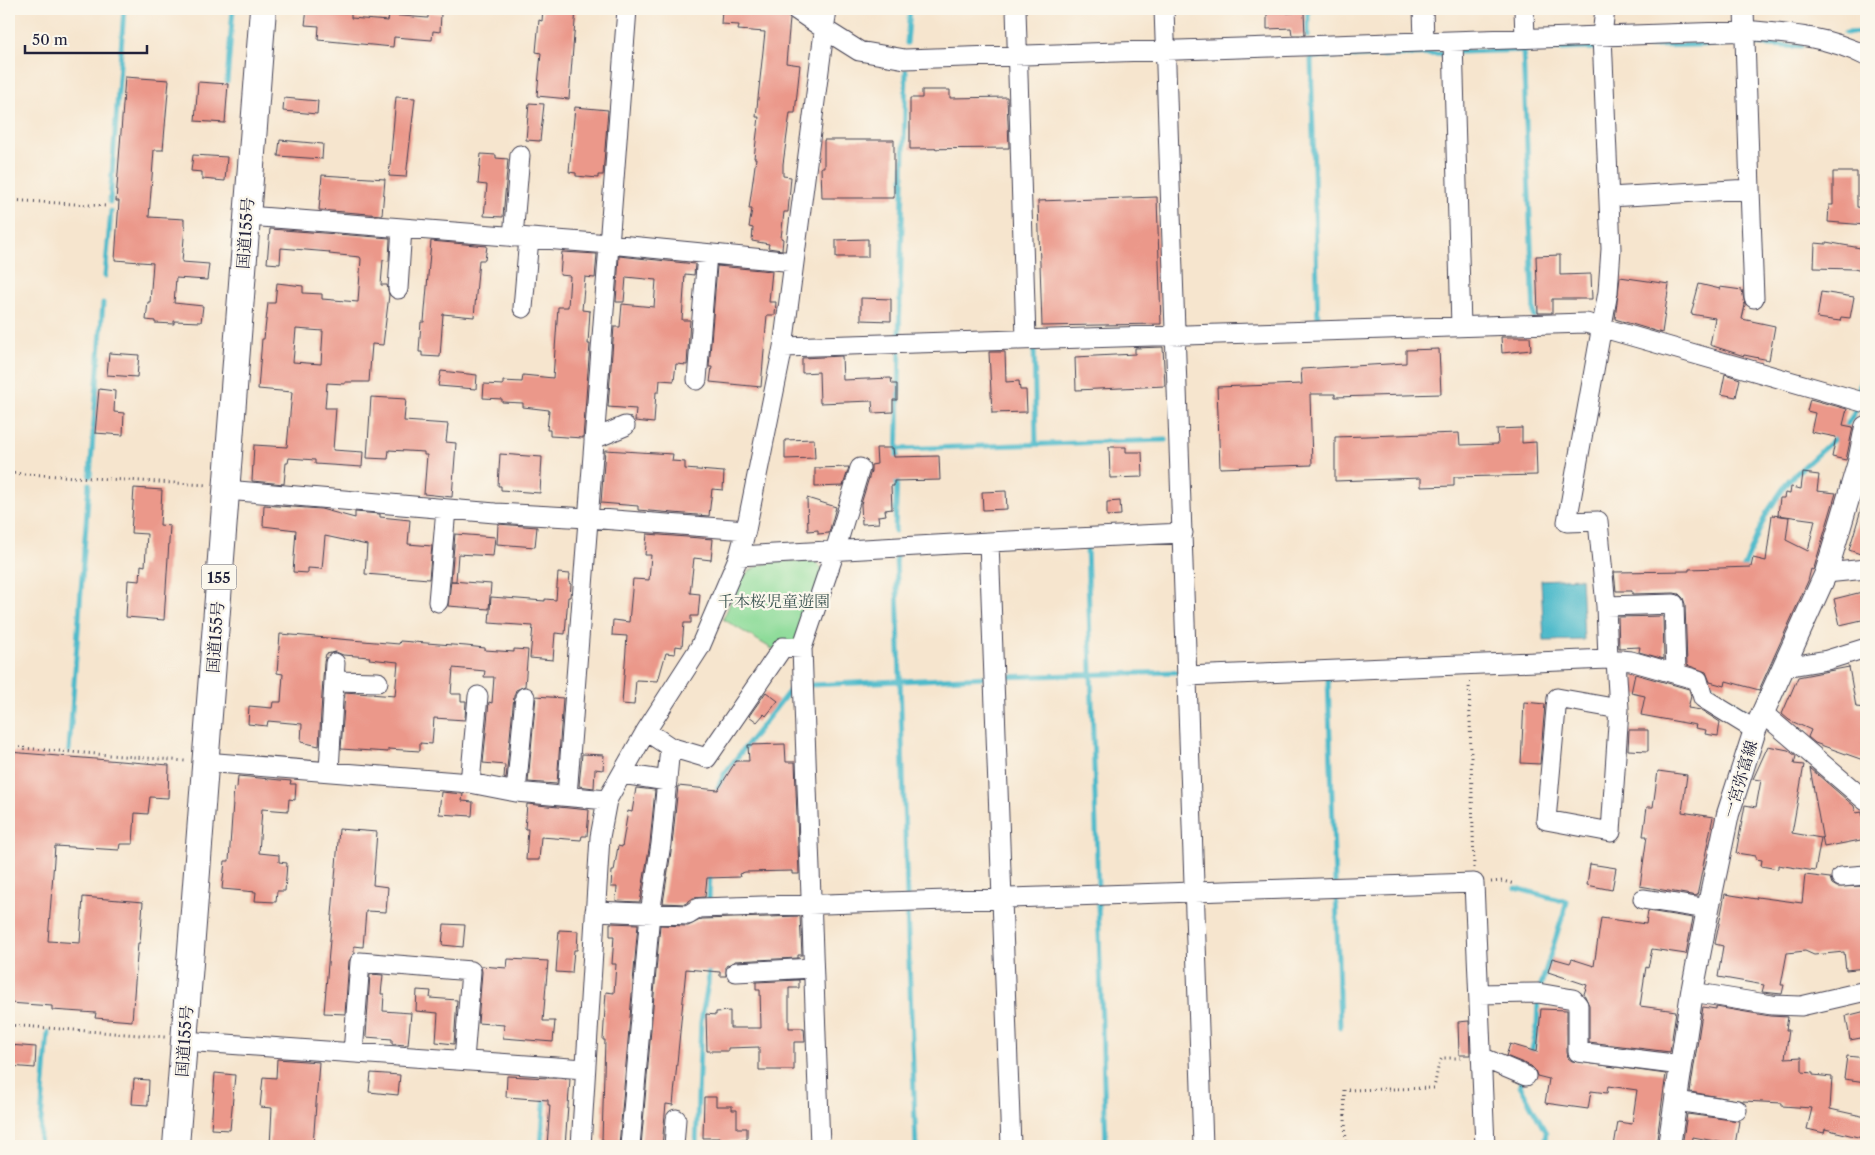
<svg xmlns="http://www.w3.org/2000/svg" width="1875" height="1155" font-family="'Libre Caslon Text','Noto Serif JP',serif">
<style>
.green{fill:#8ddb99;stroke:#587e6a}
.water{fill:#4ebaca;stroke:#386e82}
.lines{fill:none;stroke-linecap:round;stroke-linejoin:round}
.stream{stroke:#4ebaca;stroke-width:5}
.building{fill:#eb988a;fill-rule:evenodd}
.minor-casing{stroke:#423f51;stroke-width:21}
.major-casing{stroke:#423f51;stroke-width:24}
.highway-casing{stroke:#423f51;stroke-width:28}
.path{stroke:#423f51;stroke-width:3;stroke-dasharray:1 4;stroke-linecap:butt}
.minor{stroke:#fff;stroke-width:19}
.major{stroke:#fff;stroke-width:22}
.highway{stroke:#fff;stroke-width:26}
.labels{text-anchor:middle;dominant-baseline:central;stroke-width:4.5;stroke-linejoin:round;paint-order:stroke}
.shield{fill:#fbf7ec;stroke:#636270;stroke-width:1}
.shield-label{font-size:15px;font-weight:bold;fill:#22223b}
.street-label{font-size:16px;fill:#22223b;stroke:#fbf7ec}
.park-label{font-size:16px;fill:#425a57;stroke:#fbf7ec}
</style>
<rect width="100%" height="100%" fill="#fbf7ec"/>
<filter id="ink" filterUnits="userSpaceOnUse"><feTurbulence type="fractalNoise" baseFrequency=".02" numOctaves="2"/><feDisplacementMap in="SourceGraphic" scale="10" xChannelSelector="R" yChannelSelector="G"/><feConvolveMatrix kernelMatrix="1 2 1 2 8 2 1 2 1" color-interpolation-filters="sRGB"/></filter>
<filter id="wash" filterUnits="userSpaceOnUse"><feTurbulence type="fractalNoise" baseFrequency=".0096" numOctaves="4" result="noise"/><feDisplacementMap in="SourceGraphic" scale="20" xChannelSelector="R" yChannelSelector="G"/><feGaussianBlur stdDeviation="1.12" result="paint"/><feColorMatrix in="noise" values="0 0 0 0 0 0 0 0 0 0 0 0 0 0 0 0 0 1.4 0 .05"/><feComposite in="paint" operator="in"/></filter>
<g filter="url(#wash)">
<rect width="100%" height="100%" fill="#f6e5ce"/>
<path class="green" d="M815 561 824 571 803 637 772 649 723 619C729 607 736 586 744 576 761 557 792 562 815 561Z"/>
<path class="water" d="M1581 578 1584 640 1544 641 1541 580Z"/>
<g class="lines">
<path class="stream" d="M1308 9V36
M1845 33 1866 32
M907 43 910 9
M1753 44 1801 47
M1609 47 1737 44
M1523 50 1534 316
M1460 52 1597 48
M227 81 233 9
M110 202 124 9
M105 276 111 211
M1318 324 1311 57 1445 54
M899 338 906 71
M1034 345 1036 444
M1858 395 1866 354
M897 449 1166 440
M897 462 900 350
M90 476 103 303
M895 531 897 476
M1087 546 1098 891
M896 554 907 898
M1741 574 1766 514 1789 480 1843 431 1858 407
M1710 673C1708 680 1709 684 1713 690L1749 714
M999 677 1176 672
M1328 679 1335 883
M811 685 987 677
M69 750 89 484
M714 796 724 774 794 685 799 684
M1516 888 1567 902 1540 988
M1336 891 1340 1028
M709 902 710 871
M1098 903 1106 1146
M907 909 916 1146
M1527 1071 1537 1028 1538 997
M1522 1078 1520 1085 1546 1133 1544 1146
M39 1146 48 1032
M541 1146 545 1095
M696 1146 701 1022 708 984 709 966"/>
</g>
<g id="blocks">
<path class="building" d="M307 9H351V18L388 21 389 15 428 18V12L441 14 440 32 433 31 432 40 394 37 393 47 318 40 319 26 305 25Z
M543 9H576L569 99 537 96 541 53 536 52 539 20 542 21Z
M722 9H756V13L786 15 790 19 786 63 800 65 795 113H790L783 164V176L791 177 788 212H784L781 238 783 239 782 250 768 248 769 244 752 241 753 228 749 227 752 209H749L756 158H754L759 117H756L765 32 738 30 739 25 721 24Z
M1267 9H1287V13L1304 12 1305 35H1292L1291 28 1267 29Z
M125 77 169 80 163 150H154L149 217 184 219V226H185L182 262 209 264 207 280 176 278 174 303 203 306 201 322 174 321V324L155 323V321L146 320 148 302H150L153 263 115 260 119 201H116Z
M198 82 228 84 225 123 195 121Z
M922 90H950V98L1007 97 1009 148 910 149V98H922Z
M396 97 415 98 406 177 389 176Z
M284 98 318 101 317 114 283 111Z
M529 103 544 104 540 141 526 140Z
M575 107 608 110 603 175H598V178L576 176V173L569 172Z
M280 140 323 144 322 159 278 156Z
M824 140H894V198H822L821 167H824Z
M481 154 496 155V158L508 159 503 217 484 216 487 185 478 184Z
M193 155 227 157 225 181 202 179V172L191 171Z
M1833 172H1857V207L1866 208V225L1828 222 1829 205H1833Z
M322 175 385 179 382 215 319 210Z
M1157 197 1161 324 1042 326 1038 201Z
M270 229 390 238 389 261 383 260 381 285H387L389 295 383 345 372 344 369 382H345V384L327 383 325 408H336L333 450 363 452 362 467 315 464V460L289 458 288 463H286L284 484 252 481 254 445 287 447 292 392 258 389 262 339H264L268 303H275L277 283 303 286V293L322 294V299L358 302 361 259 360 257 329 254 330 252 281 248 280 264 267 263ZM296 329 323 331 321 364 293 362Z
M868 239V257H836V240Z
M431 241 487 246 485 260H479L474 317 443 314 440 357 422 356V352H419L421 322H424Z
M1826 242 1866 249V272L1854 269 1814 268 1815 243 1826 244Z
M562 252 597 254 595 278 585 277 582 310 590 311 588 344H590L583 438 550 436V430H547L549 410 523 407V403L502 402V399L483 398 484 384 503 385V381L522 382 523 375 553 378 558 307H568L570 276 560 275Z
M1560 255V275L1591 274 1592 299H1552V313H1538L1536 256Z
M619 256 695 264 694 275 685 274 682 320H690L687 365 676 364 674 381 660 380 659 392H656L654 423 635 421 636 409 608 407 614 327H620L622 304 654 307 656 280 626 277 624 302H616Z
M717 266 772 271 769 302H776L775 315H767L761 387 710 382 712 367H709Z
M1620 277 1669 284 1662 333 1615 319Z
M1699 284 1720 289V287L1742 290 1745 305 1742 319 1775 326 1769 360 1744 355V356L1710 345 1715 318 1691 314Z
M1821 292 1854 297 1850 318 1841 317 1840 321 1817 318Z
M861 298 891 299V321L861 320Z
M1501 337H1530L1531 350 1502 353Z
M1163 347 1165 386 1076 390 1075 357 1135 354V348Z
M1439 349 1441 394 1335 397V394H1310L1312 465 1220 468 1217 387 1302 384 1301 369 1406 363V350Z
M989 352H1005L1006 382 1019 381 1020 390H1026L1027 412 992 413Z
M109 353 139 355 137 377 107 375Z
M842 356 843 380 891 378 892 384H897V400H893V412L873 413 872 401 820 403 819 372 802 373V358Z
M441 371 477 375 476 389 438 386Z
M1725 374 1740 379 1736 397 1721 394Z
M99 389 115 391 114 412 124 413 123 435 95 433Z
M371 397 406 399 404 421 448 424 446 442 456 443 452 497 424 494 427 455H424V452L389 450 388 459 367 458Z
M1810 399 1847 409 1843 425 1853 427 1846 460 1832 457 1836 437 1811 432 1815 413 1807 411Z
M1522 428V443L1536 442 1537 475 1454 477V486L1421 487V478L1335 481V437L1459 433 1460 445 1498 444 1497 429Z
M814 439 815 458 785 459V440Z
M1109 447H1126V452H1142L1143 477 1110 478Z
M876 448H893L894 457 939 456 940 480 894 481V486H891L892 509 885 510 886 515 878 516 879 523 862 524 861 504 871 471V465L877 464Z
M605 450 673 454 672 461 685 462V469L724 472 723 490 712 489 709 516 638 510V506L601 503Z
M500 454 542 457 540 493 501 490V486H498Z
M849 467 843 486 815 487V468Z
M1803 473 1819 475 1817 491 1836 493 1814 568 1813 570 1811 569 1808 581 1759 690 1726 681 1725 686 1710 682 1706 672 1687 665 1685 604 1683 598 1679 594 1674 593 1632 594V591H1616L1614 572 1689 571V569L1751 567 1753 558 1766 561 1772 515 1789 517 1786 540 1808 551 1815 520 1778 515 1780 498H1784L1785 493 1790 494 1791 487 1801 489Z
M134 488 162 490 160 525 170 526 164 620 126 617 128 580 140 581 141 565 145 566 147 534 131 533Z
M1006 491 1007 509 983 510 982 492Z
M807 498 836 507 829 533 818 534V530L808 531Z
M1120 501 1121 515 1107 516V502Z
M1863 503 1866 504V556L1849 550Z
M264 505 321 509 355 518V512L380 514V517L410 520 408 544 432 546 429 579 365 574 367 545 325 536 322 569 308 568V573L293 572 296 530 263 526Z
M498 524 537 527 535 547 497 544Z
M455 534 495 537 493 556 458 554 456 581H451Z
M647 534 713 539 711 560 694 558 690 593 700 594 698 616H691V623H684L682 647 676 646 675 654 666 653 658 681 636 680 634 705 622 704 627 636 612 635 613 620 629 622 633 579 649 580 651 555H645Z
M558 573 570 574 569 583 571 584 570 597H568L565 634 555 633 553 660 530 658 533 626 489 623 491 597 545 601V599L556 600Z
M451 581 491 584 489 609 448 606Z
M1866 591V619L1840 625 1834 599Z
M1663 616 1664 659 1639 652 1640 647 1619 648 1618 617Z
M280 634 399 644 400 641 466 646 485 648V650L514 652V649L528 650 525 686 516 690 514 696 506 779 504 778 505 765 483 763 489 702 492 703 494 677H484L485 671 453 668 451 694H461V701H466L465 720 434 718 432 744 420 743V751L388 749V752L341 749 345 692 395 696 398 662 369 659 370 657 343 655 336 652 326 654 324 662 319 746 301 742 302 724 268 721 267 726 248 724 249 706 272 708 273 702H281L283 674 277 673Z
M1849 667 1856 707 1866 708V761L1815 743 1808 737 1811 730 1789 720 1782 714 1798 677Z
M1635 674 1689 689 1691 696 1688 708 1701 710 1720 722 1718 736 1705 734 1706 730 1695 728 1696 725 1641 715 1645 696 1631 693Z
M766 692 778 701 766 716 764 714 757 722 749 716Z
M536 696 563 698 557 784 528 782Z
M1524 702 1545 704 1540 764 1521 763Z
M1629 730H1648V751L1628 750Z
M785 744 786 762H795L799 874H792V871L745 872 739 874 740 877 707 878 705 897 693 898 685 904 663 903 672 845 678 786 718 790 736 761H749L748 745Z
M1768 746 1788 750 1796 756 1794 764 1804 765 1792 833 1821 838 1815 871 1778 865V869L1761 866 1762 860 1756 859V856L1736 853 1745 805 1756 807 1761 780 1753 779Z
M9 752 169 765 168 798 150 797 148 814 135 813 133 844H120L119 850 55 846 48 941 80 943 83 897 143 902 140 943H138L132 1021 95 1018 96 1013 52 1010V1006L9 1003Z
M582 754 604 755 603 770 595 769 594 788 579 786Z
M1810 768 1854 806 1856 813 1862 812 1866 839 1824 847Z
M1658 771 1687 775 1682 812 1713 817 1697 896 1640 886 1647 836H1643L1647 807H1653Z
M238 776 291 781 290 784H296L295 800 289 799 288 811 262 809 259 853 279 855V862L287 863 285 891H277L276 902 255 901 256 892 222 889 225 861H229L234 787 237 788Z
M636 788 655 790 650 843 640 902 616 901 617 887H611L612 871H614L618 846 622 847 628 811 632 812Z
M441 792 463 794 462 801 473 802 472 816 439 814Z
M527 804 589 810 587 836H582L581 840 541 837 539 860H526L528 829H525Z
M339 829 377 832 373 885 388 887 386 912 366 911 363 947 354 946V953L349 961 345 1014 324 1013Z
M1590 864 1616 868 1612 890 1587 885Z
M1805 875 1830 878 1832 884 1837 887 1866 886V968L1846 970 1844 952 1814 955 1805 951 1787 953 1781 985H1784L1782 994 1762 992 1764 985 1718 977 1723 946 1715 944 1725 894 1756 899 1757 897 1802 903Z
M1648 911 1693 918 1686 954 1652 949 1648 968 1646 967 1640 1006 1676 1011 1670 1052 1589 1042V1005L1584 994 1587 985 1548 972 1552 958 1570 963 1572 959 1594 966 1601 918 1646 924Z
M800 916 802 955H798V958L735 961 726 966V976H720V972L686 969 673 1105 666 1104 662 1146H641L660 925 688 926 702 919Z
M610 923 638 924 619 1146H603L604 1140H602L605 1040H603L606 992 614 993 616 964H612L614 936H610Z
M444 924 465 925 463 947 442 945Z
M559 930 578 931 577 950H574L572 973 556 972Z
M508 959 548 961 543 1021H555L553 1042 503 1038 504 1025 478 1023 482 972 481 966 507 968Z
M370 974 383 975 381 994H384L383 1011 411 1013 408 1045 392 1044V1039L366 1037Z
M799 980V988H789V1028H804L805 1042H794V1070H759V1047L728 1048V1051H707L706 1014 716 1015V1012L730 1011V1028H761L760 990H756V982Z
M417 990 431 991 430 998 457 1000 454 1044 436 1042 438 1013 416 1011Z
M1703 1007 1716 1009V1007L1770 1016 1788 1017 1786 1030H1789L1785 1058 1802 1057V1072L1813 1073V1075L1832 1077 1830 1109 1866 1117V1139L1825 1129 1824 1133 1807 1129 1812 1108 1782 1106V1103L1743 1101 1690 1092Z
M1541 1009 1567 1010V1052L1568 1058 1572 1061 1666 1074 1656 1146H1614L1618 1122 1632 1124 1637 1090 1608 1086 1607 1093 1591 1091 1588 1109 1545 1103 1549 1079 1537 1076 1535 1070 1531 1066 1506 1056 1510 1044 1537 1052Z
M1866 1011V1037L1850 1040 1846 1016Z
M1469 1021 1470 1055H1459L1458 1022Z
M9 1045 36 1047 35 1068 9 1066Z
M1847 1056 1866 1058V1082L1844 1079Z
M277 1059 319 1062 313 1146H270L272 1108 260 1107 263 1077 276 1078Z
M215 1073 235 1075 230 1130 211 1129Z
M371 1073 400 1075 398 1095 369 1092Z
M507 1076 570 1079 565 1146H547L550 1105H548V1100L506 1097Z
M134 1079 149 1080 148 1105 132 1104Z
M704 1097H716V1106H732V1110H737V1128H747V1140L721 1141V1138H703Z
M1687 1114 1739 1121 1735 1145 1693 1137 1692 1146H1682Z"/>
</g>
</g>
<g filter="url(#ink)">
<use href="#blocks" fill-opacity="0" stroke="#423f51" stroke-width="1"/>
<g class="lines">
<defs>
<path id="minor" d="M795 9 824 29 859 51 905 59 1755 31C1793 34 1832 38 1866 56
M1016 9 1026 339
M1164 9 1203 1146
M1423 9 1424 41
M1524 9 1525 38
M1605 9 1602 36 1611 249 1608 292 1567 522 1598 521 1606 606 1608 659
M1453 41 1461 327
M1750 189 1754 298
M1609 197 1750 189 1744 9
M247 216 609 244 794 262
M513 237 520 155
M398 289 402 228
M523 308 529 238
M783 347 1586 323 1866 403
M697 380 707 254
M594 439 625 426
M226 490 495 513 588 518 746 530
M989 542 1011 1146
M739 556 989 542 1183 533
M1826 573 1866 569
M438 602 446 509
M1606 606 1674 604 1676 673
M1616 660 1619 709 1611 832 1546 820 1557 698 1619 709
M1785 667 1827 660 1866 648
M1187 676 1608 659 1631 661 1698 680 1703 698 1755 730
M334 681 378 682
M1764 714 1866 801
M646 731 670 747 707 758 783 647 802 648
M205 762 470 783 516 792 607 800
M329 771 335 663
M622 774 667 781
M470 783 478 696
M516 792 525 697
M567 796 627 9
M1841 877 1866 875
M1643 899 1708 909
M595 911 688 915 699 908 1474 883 1485 1146
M736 972 813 968
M1692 992 1772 1005 1801 1006 1866 991
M1479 994 1538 993 1573 999 1578 1005V1052L1681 1065
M184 1041 585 1069
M353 1053 360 962 471 971 464 1060
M1481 1057 1526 1076
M1676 1101 1737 1110
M581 1146 600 837 607 800 646 731 700 647 739 556 746 530 783 347 827 9
M630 1146 650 913 661 844 670 747
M674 1146 676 1119
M820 1146 802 648 835 551 860 468"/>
<path id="major" d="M1669 1146 1692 992 1708 909 1728 814 1755 730 1826 573 1859 462 1866 427"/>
<path id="highway" d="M176 1146 263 9"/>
</defs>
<use href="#minor" class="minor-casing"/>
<use href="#major" class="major-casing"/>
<use href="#highway" class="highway-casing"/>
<path class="path" d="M9 200 106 206
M9 473 208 485
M1469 682 1474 868
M9 747 185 761
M1491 882 1503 881 1515 884
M9 1025 165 1037
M1346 1146 1344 1090 1434 1088 1439 1063 1442 1058H1464"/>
<use href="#minor" class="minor"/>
<use href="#major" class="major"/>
<use href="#highway" class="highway"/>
</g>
</g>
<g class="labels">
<rect class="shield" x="201.5" y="564.5" width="35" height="25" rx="4"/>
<g class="shield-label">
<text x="219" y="577">155</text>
</g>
<g class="street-label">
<text transform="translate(245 233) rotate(-86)">国道155号</text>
<text transform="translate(215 637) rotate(-86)">国道155号</text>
<text transform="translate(1740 779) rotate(-73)">一宮弥富線</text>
<text transform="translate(184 1041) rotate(-86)">国道155号</text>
</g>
<g class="park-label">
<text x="774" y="601">千本桜児童遊園</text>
</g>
</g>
<rect width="1875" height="1155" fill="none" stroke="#fbf7ec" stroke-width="30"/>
<path d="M25 45v8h122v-8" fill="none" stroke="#22223b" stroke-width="2.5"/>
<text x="32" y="45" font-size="15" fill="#22223b" stroke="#fbf7ec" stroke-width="4" paint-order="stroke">50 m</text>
</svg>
